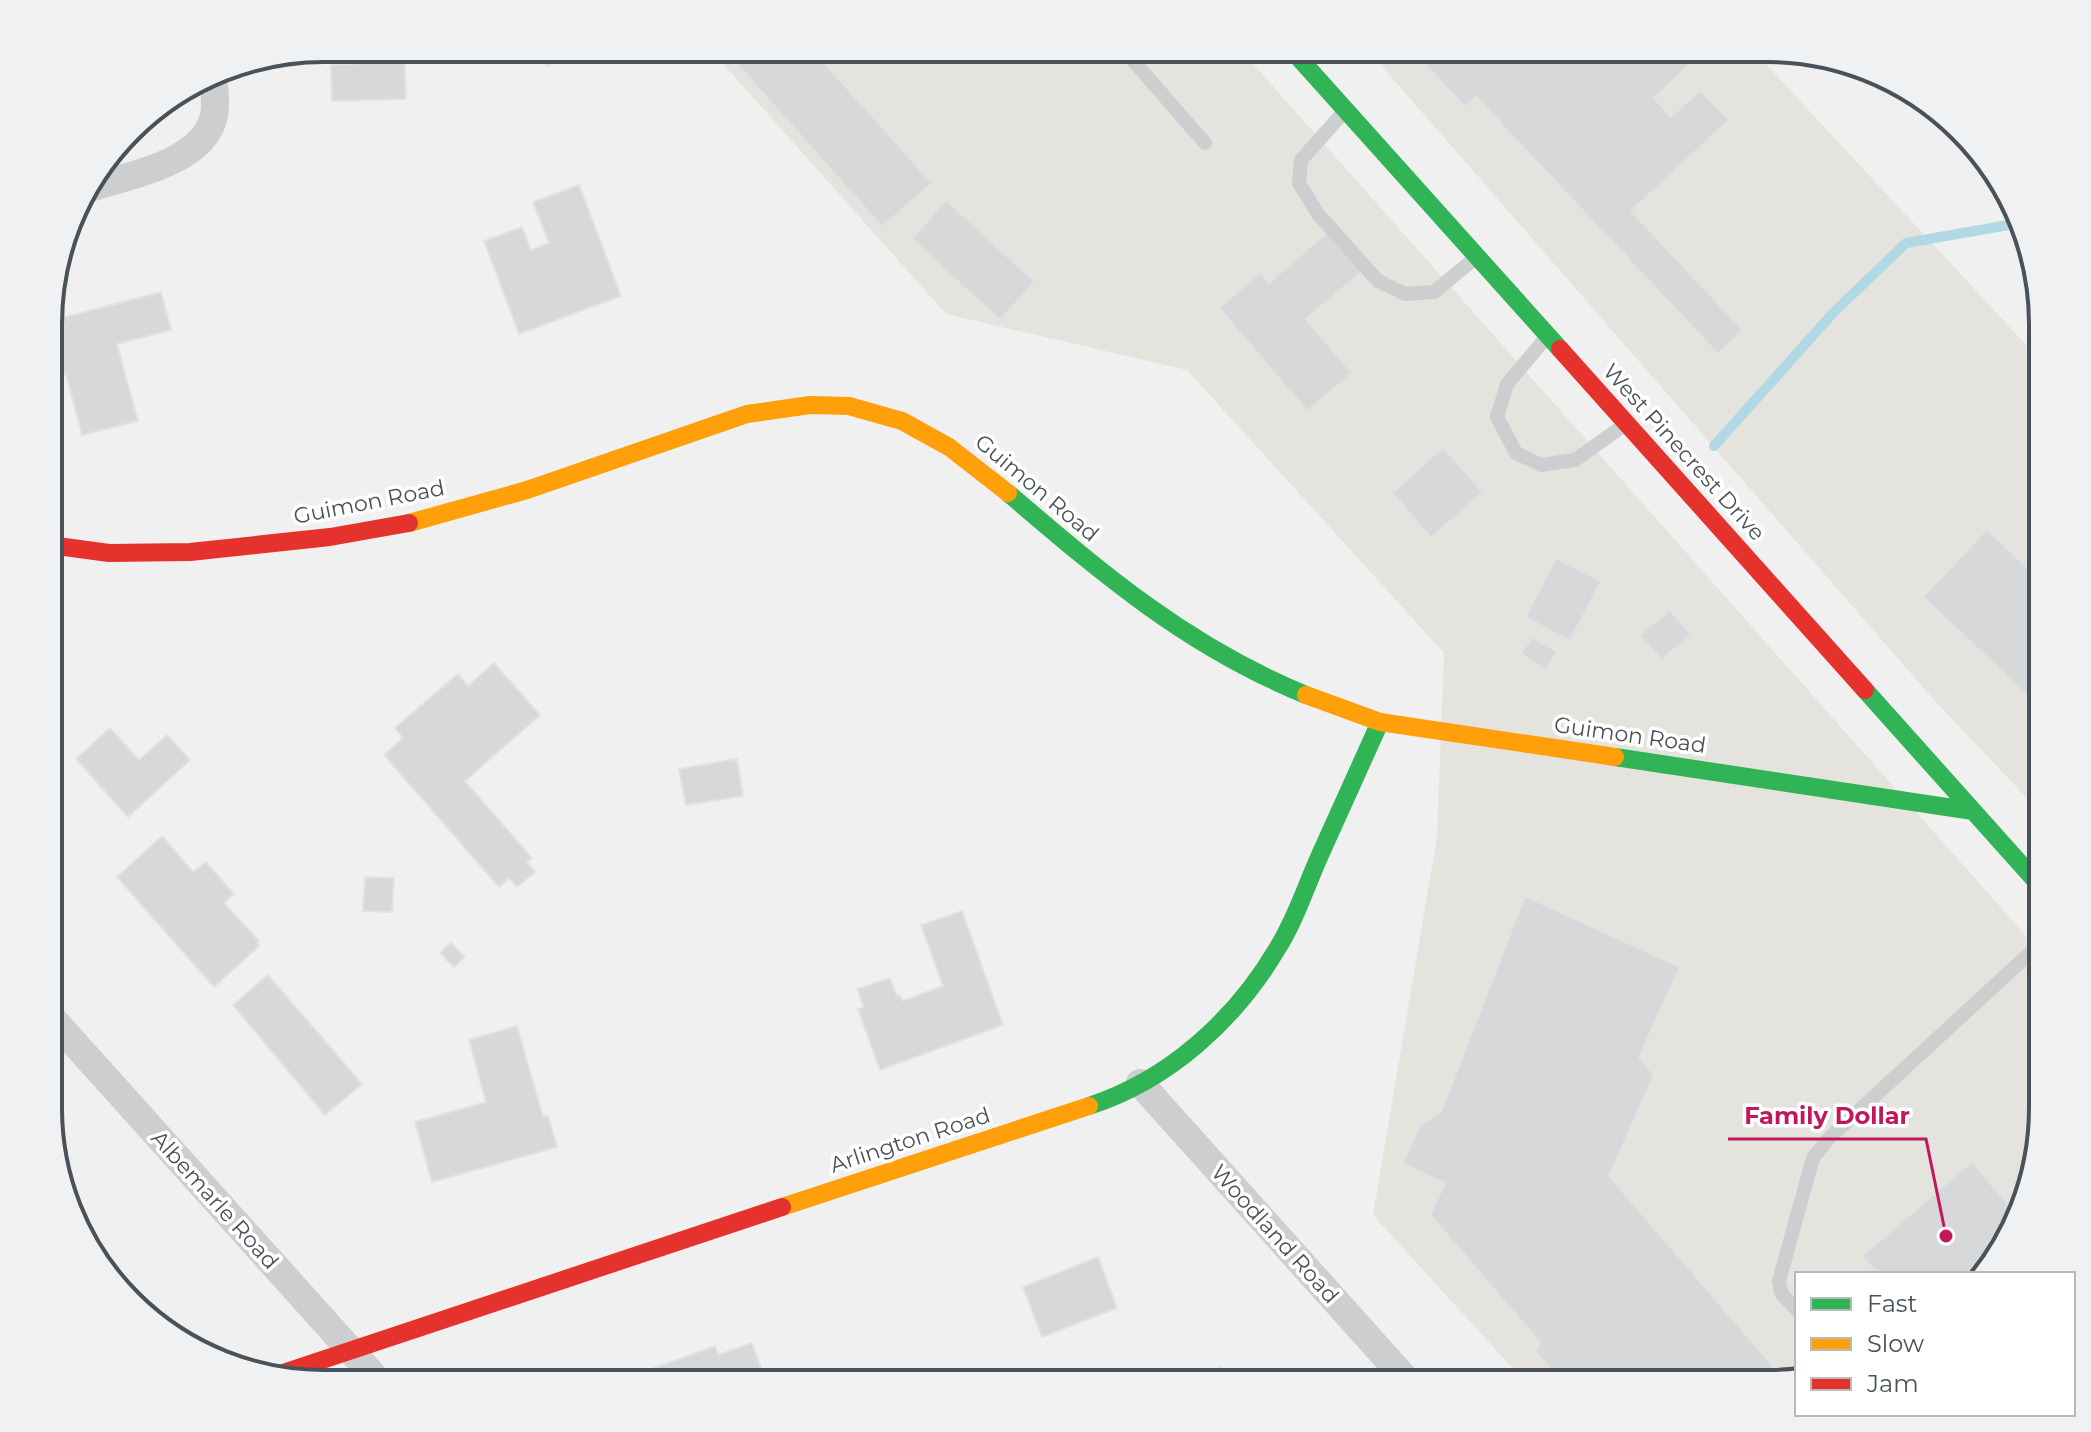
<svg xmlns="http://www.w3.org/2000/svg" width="2091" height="1432" font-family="Montserrat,sans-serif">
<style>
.commercial{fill:#e4e3de}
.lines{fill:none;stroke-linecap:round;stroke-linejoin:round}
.stream{stroke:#b0d8e5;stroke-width:10}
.building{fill:#d7d8d9;stroke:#e1e2e2;stroke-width:2}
.lane{stroke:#ccced0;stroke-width:14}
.street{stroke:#ccced0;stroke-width:28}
.fast{stroke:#30b455;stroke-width:18}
.slow{stroke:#ff9f0a;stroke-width:18}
.jam{stroke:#e5322d;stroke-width:18}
.labels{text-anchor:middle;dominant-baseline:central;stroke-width:7;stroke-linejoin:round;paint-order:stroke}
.street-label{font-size:22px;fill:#495159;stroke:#fff}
.rim{fill:none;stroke:#495159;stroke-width:4}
.leader{fill:none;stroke:#c2185b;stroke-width:3}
.callout-dot{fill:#c2185b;stroke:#fff;stroke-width:3}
.callout-label{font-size:24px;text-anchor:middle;font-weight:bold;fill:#c2185b;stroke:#fff;stroke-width:7;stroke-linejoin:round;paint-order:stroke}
</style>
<rect width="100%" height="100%" fill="#f0f0f0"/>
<path class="commercial" d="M709 48H1239L2042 954V1126L2028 1197 1987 1274H1797V1377L1768 1384H1527L1373 1215 1437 837 1444 653 1187 370 946 314Z
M1366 48 1752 49 2042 362V814L1935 701Z"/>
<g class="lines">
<path class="stream" d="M1714 446 1833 313 1906 243 2020 223"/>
</g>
<path class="building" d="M347 48H404L406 99 332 101 331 65 355 64 354 48 348 51Z
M539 48H550L557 60 547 66 537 50Z
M723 48H811L932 183 882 227Z
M900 48H923L909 60Z
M1410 48 1685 49 1695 59 1654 98 1671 117 1700 90 1729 120 1631 211 1743 330 1718 354 1476 97 1465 107Z
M579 185 621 296 519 334 484 241 522 227 531 250 549 243 533 202Z
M946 200 1035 282 1000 320 912 239Z
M1331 229 1365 269 1306 319 1352 373 1307 411 1219 308 1260 272 1269 283Z
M161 292 171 330 117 344 138 421 82 435 66 374 50 378V321Z
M1443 447 1483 492 1431 538 1392 493Z
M1987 529 2042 582V709L1923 597Z
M1556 558 1601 581 1570 641 1525 617Z
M1670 610 1691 635 1661 660 1640 635Z
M1532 637 1557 652 1546 670 1521 654Z
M494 663 540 715 465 781 532 858 527 862 535 872 517 887 509 878 499 887 384 755 403 738 395 728 458 674 468 686Z
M110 728 139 760 167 735 190 760 128 817 76 759Z
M737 759 743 796 686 805 679 769Z
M162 836 193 872 206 862 234 894 224 903 259 941 257 943 259 946 214 987 117 877Z
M365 877 394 878 392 912 363 911Z
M1525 896 1680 967 1639 1057 1654 1075 1609 1176 1785 1380 1768 1384H1564L1536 1352 1540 1342 1430 1215 1445 1183 1403 1164 1420 1125 1441 1112Z
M962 911 1003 1025 880 1070 858 1009 864 1007 857 989 890 978 897 996 900 995 903 1001 943 986 921 925Z
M451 943 465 957 454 967 440 953Z
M268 975 362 1084 325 1115 233 1005Z
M517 1026 543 1117 548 1116 557 1147 432 1182 415 1122 486 1102 469 1040Z
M1972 1162 2018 1216 1987 1274H1878L1862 1256Z
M1098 1257 1117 1308 1042 1337 1023 1287Z
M752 1343 767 1384H610L715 1346 718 1355Z
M1221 1367 1233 1384H1199Z"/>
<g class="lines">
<path class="lane" d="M1122 48 1205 143
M1343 113 1301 160 1299 183 1318 214 1378 281 1405 294 1434 292 1474 259
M1545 339 1507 384 1497 417 1516 453 1541 465 1575 460 1623 426
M1797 1310 1781 1293 1779 1281 1813 1158 1828 1139 2042 942"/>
<path class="street" d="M86 189C129 175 215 162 215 105 215 94 215 84 210 74
M50 1016 380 1383
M1140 1083 1410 1384"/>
<path class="fast" d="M1290 48 1560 349
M1008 493C1104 575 1187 646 1306 695
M1865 690 2042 888
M1615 757 1973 811
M1089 1106C1169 1080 1235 1020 1277 949 1295 921 1306 886 1320 855 1340 811 1360 766 1380 722"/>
<path class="slow" d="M409 523 527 490 747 414 810 405 849 406 902 421 949 447 1008 493
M1306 695 1380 722 1615 757
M782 1207 1089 1106"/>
<path class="jam" d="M1560 349 1865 690
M50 545 109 553 190 552 330 537 409 523
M271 1377 782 1207"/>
</g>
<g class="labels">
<g class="street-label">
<text transform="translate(1684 452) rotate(48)">West Pinecrest Drive</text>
<text transform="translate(1037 488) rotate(40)">Guimon Road</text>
<text transform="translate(369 502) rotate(-11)">Guimon Road</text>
<text transform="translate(1630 735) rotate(8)">Guimon Road</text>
<text transform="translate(910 1140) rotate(-18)">Arlington Road</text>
<text transform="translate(215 1200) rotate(48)">Albemarle Road</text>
<text transform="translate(1275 1234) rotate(48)">Woodland Road</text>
</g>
</g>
<path d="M0 0H2091V1432H0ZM324 62H1767A262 262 0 0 1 2029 324V1108A262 262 0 0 1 1767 1370H324A262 262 0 0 1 62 1108V324A262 262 0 0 1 324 62Z" fill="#f0f1f2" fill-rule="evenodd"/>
<path class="rim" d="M324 62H1767A262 262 0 0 1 2029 324V1108A262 262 0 0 1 1767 1370H324A262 262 0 0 1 62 1108V324A262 262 0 0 1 324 62Z"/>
<path class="leader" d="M1946 1236L1926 1139H1728"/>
<circle class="callout-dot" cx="1946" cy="1236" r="8"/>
<g class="callout-label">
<text x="1827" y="1124">Family Dollar</text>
</g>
<rect x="1795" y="1272" width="280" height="144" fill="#ffffff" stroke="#b6b9bd" stroke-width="2"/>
<rect x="1811" y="1298" width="40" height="12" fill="#30b455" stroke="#b6b9bd" stroke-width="2"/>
<text x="1867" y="1312" font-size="24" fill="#495159">Fast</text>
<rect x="1811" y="1338" width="40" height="12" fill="#ff9f0a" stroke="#b6b9bd" stroke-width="2"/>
<text x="1867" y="1352" font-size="24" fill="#495159">Slow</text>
<rect x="1811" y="1378" width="40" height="12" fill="#e5322d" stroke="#b6b9bd" stroke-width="2"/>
<text x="1867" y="1392" font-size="24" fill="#495159">Jam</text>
</svg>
